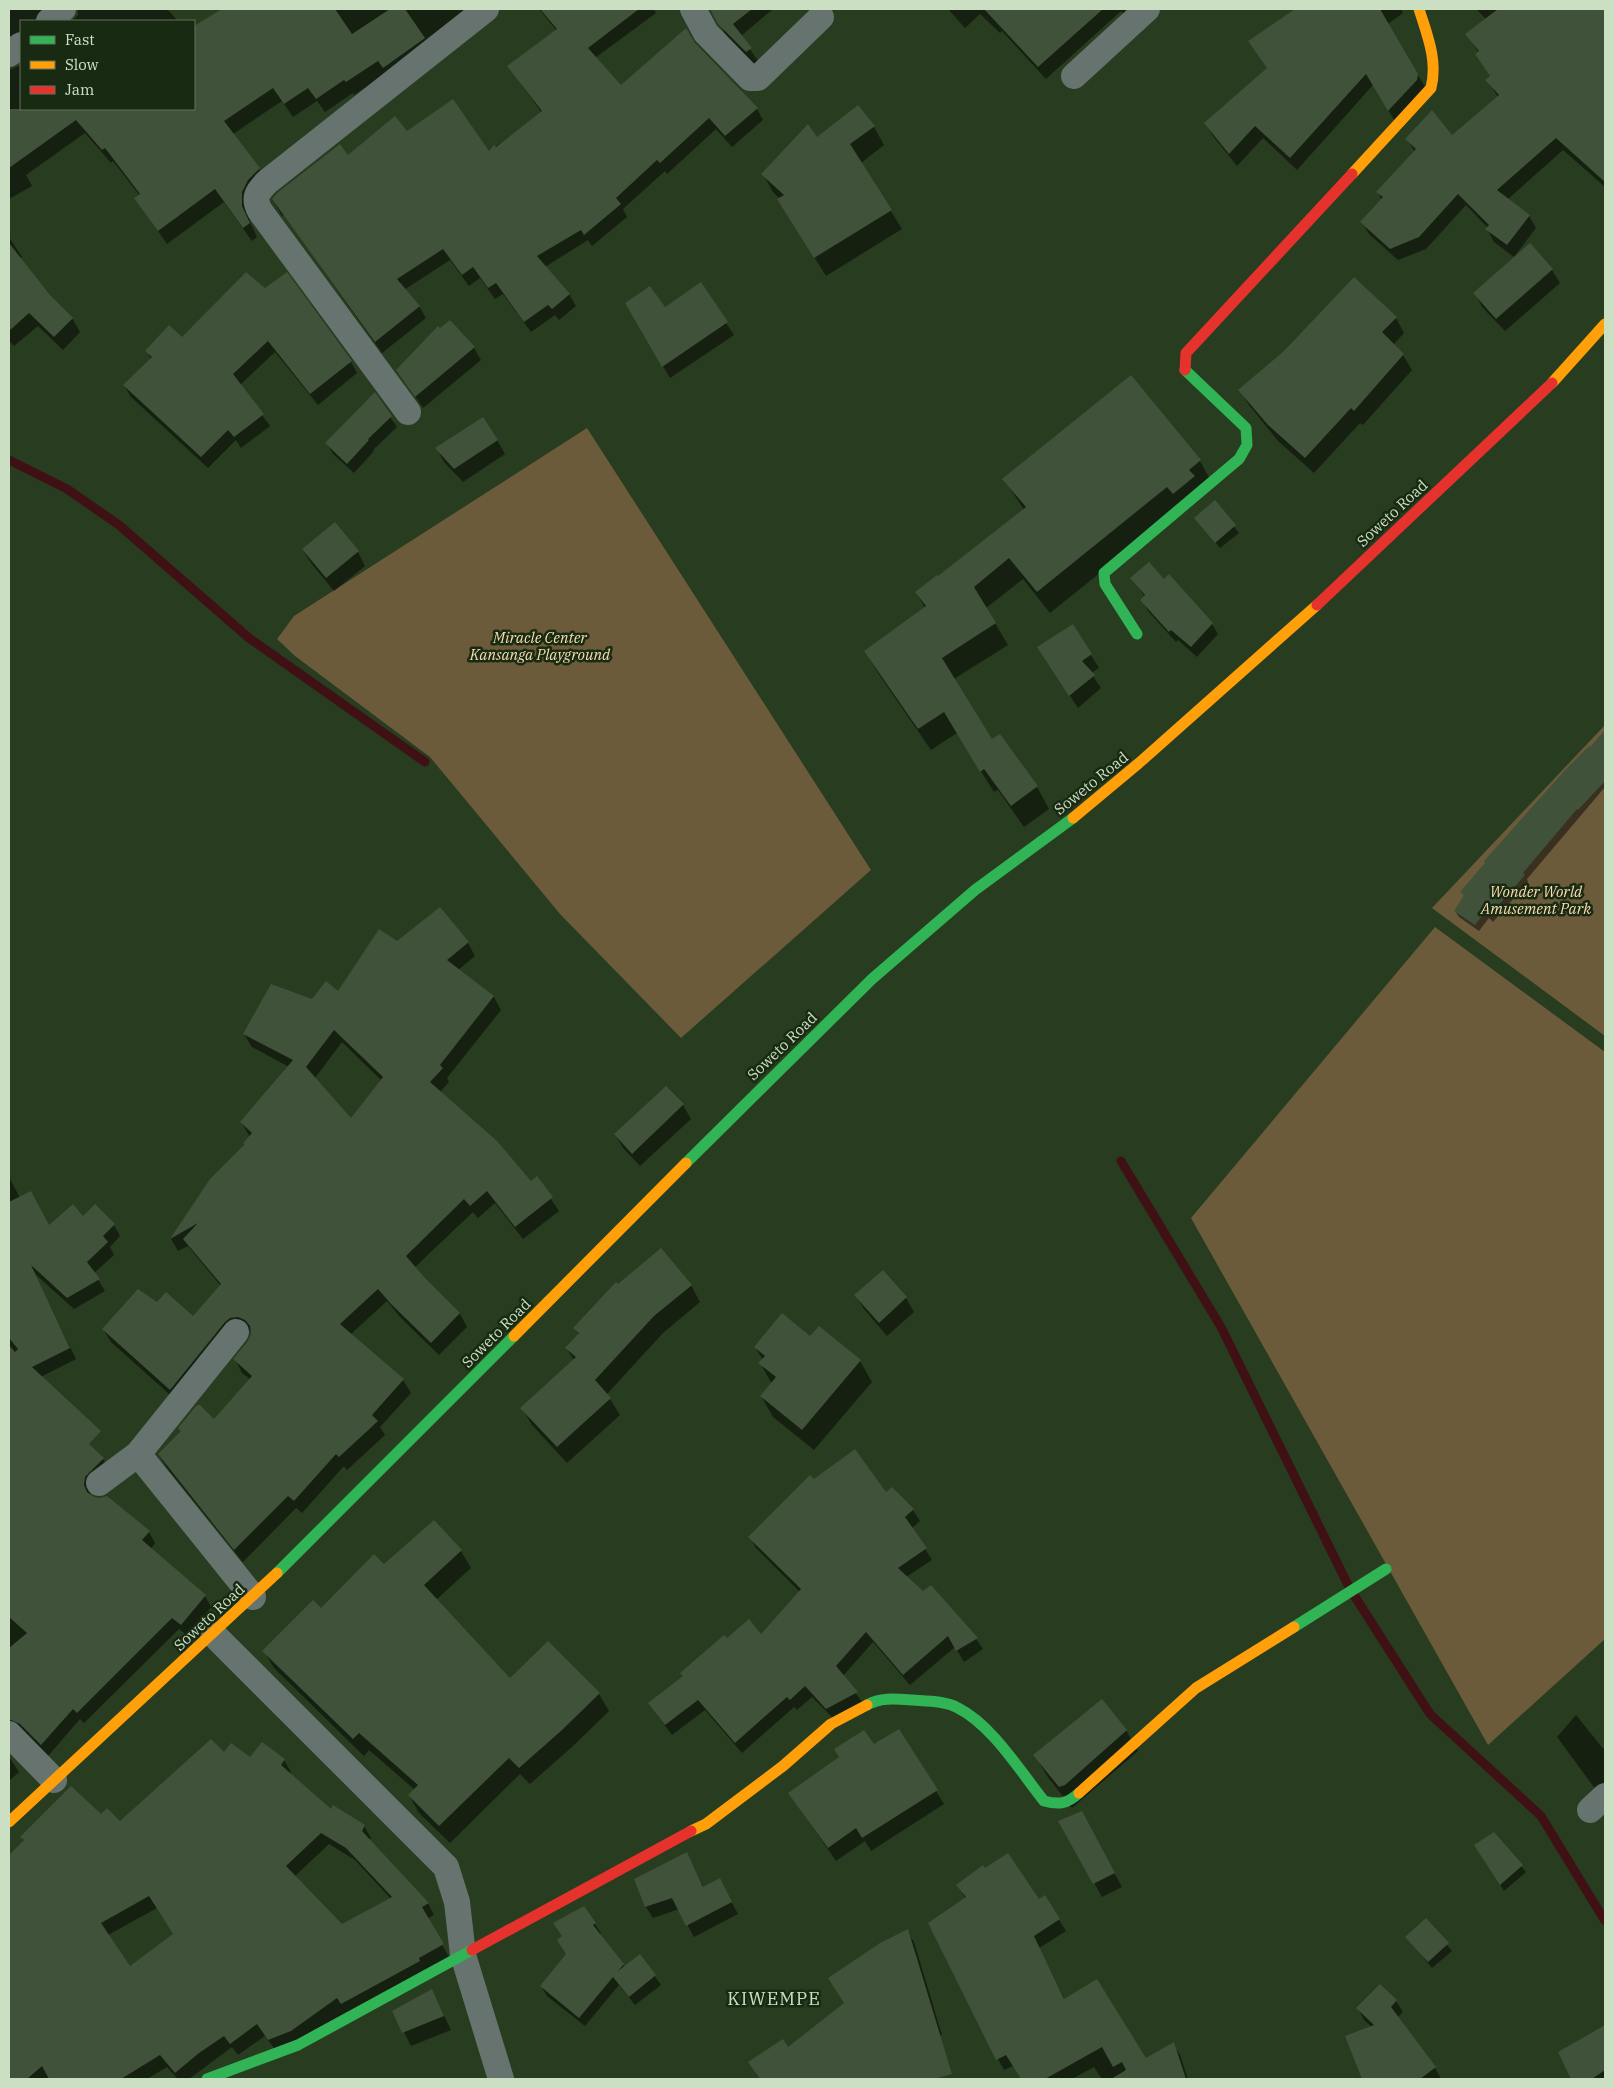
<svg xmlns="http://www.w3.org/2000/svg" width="1614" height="2088" font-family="'IBM Plex Serif',serif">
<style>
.green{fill:#6b5b3b}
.shadow{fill:#0007;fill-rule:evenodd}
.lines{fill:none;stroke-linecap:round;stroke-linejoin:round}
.stream{stroke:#3f1014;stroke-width:9}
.building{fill:#41523a;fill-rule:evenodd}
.street{stroke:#67736f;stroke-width:26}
.fast{stroke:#30b455;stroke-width:11}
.slow{stroke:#ff9f0a;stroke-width:11}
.jam{stroke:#e5322d;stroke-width:11}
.labels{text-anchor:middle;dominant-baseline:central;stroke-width:5;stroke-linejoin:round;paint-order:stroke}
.street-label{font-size:15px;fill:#cbe0c3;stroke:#192a13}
.park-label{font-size:15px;font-style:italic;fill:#f9dcaf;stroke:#192a13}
.quarter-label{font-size:18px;letter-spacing:1px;fill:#cbe0c3;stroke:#192a13}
</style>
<rect width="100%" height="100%" fill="#283c1f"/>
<path class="green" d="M587 428 871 870 681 1038 560 914 430 757 295 656 277 639 294 616Z
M1605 725V1036L1432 908Z
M1435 927 1605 1052V1639L1488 1745 1191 1218Z"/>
<path class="shadow" d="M9 9H67L51 21H21V46L9 55Z
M78 9H167L178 21H72L78 15Z
M224 9H477L386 74 354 95 353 93 325 112 317 101 293 117 282 101 233 134 259 169 267 183 250 207V222L257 237 252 241 224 202 167 244 136 199 140 196 113 161 111 163 85 133 26 175 32 186 9 199V70L21 65V109H194V27Z
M539 9H654L656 13 595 58 621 86 694 44 757 109 763 120 732 147 716 129 667 174 665 171 623 209 627 217 592 246 588 240 545 267 569 294 576 306 559 320 555 315 531 332 503 294 495 299 480 278 469 286 450 260 404 290 419 306 426 318 382 353 284 215 282 216 273 200 348 156 407 133 488 152 542 113 509 67 557 31Z
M711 9H773L741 36 758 61 754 64 727 37Z
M948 9H1145L1131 22 1121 11 1046 79 1002 31 1000 33 980 14 965 28Z
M1297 9H1401L1403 13 1388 24 1425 87 1396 123 1373 85 1297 170 1263 138 1237 166 1213 136 1205 123 1268 69 1250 41Z
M1476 9H1605V187L1563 150 1507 200 1529 216 1536 228 1514 257 1494 242 1487 229 1488 228 1466 205 1426 249 1398 260 1369 234 1362 222 1382 200 1378 192 1415 152 1407 139 1452 137 1498 97 1487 80 1491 77 1479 53 1467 34 1486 19Z
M874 127 884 145 861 163 902 229 826 276 790 218 780 199 773 192 763 174 817 138Z
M9 237 22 257 20 259 49 296 72 318 80 332 63 350 38 326 14 346 9 341Z
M1552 270 1560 283 1505 331 1482 307 1475 293Z
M246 274 351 362 357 373 318 405 275 352 240 385 270 426 241 448 236 440 208 468 131 397 124 385 151 359 147 351 182 338Z
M700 284 734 335 670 378 626 304 664 308Z
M1396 318 1404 333 1393 345 1403 355 1412 370 1363 425 1360 423 1314 473 1278 441 1249 405 1240 390Z
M450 321 474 348 481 360 423 408 397 370Z
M1131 377 1200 461 1212 483 1050 613 1023 579 986 608 1008 645 954 679 992 741 1000 736 1037 787 1049 809 1024 827 998 790 994 792 957 733 931 750 878 673 865 651 925 608 916 592 938 578 1024 510 1004 479Z
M374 394 397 427 373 450 374 451 354 473 333 454 327 443Z
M497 440 505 454 463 482 444 462 437 449Z
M1215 502 1239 533 1220 548 1195 518Z
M303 550 358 552 365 566 334 591 311 563Z
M1132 578 1164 580 1212 624 1218 634 1197 657 1178 640 1176 642 1148 611 1142 600 1145 597Z
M1073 626 1099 668 1091 673 1101 688 1078 708 1047 660Z
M1605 732V787L1527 879 1528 882 1493 922 1489 918 1479 931 1459 917 1455 911 1465 897 1462 892Z
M440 909 468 943 475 956 458 970 494 997 501 1010 447 1078 449 1082 440 1092 531 1182 537 1178 559 1211 523 1239 495 1203 478 1218 473 1212 414 1268 460 1314 467 1327 439 1355 400 1317 387 1301 351 1334 403 1380 411 1393 380 1427 385 1435 347 1470 344 1466 302 1513 296 1508 243 1562 167 1468 159 1455 214 1420 251 1380 242 1373 235 1359 249 1342 252 1332 246 1330 178 1402 111 1342 103 1329 157 1304 193 1318 221 1286 188 1246 178 1251 171 1239 211 1180 246 1145 250 1137 241 1122 289 1067 252 1047 244 1034 312 1000 339 993ZM342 1042 382 1081 351 1120 315 1078Z
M666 1087 683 1105 691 1119 640 1166 623 1148 615 1134Z
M9 1177 20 1198 50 1227 83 1217 114 1225 120 1236 110 1247 114 1255 94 1273 105 1291 74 1309 34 1273 76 1359 41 1377 73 1412 9 1470Z
M883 1272 906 1298 914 1312 887 1336 864 1309 856 1296Z
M618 1285H691L700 1302 663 1333 607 1394 620 1415 567 1463 532 1425 522 1408 574 1360 566 1348 579 1335 575 1328Z
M810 1338 860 1361 872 1382 814 1450 773 1417 761 1396 772 1384 760 1363 763 1360 755 1347Z
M82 1439 103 1459 109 1470 91 1488 90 1496 149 1532 155 1543 151 1549 205 1596 211 1607 188 1636 179 1629 84 1723 80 1719 48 1756 9 1733V1512Z
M813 1481 886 1494 892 1488 913 1510 920 1521 912 1528 932 1560 906 1577 976 1639 983 1649 964 1662 955 1647 910 1685 873 1642 843 1676 863 1703 834 1719 812 1697 797 1710 794 1707 742 1753 705 1710 672 1735 649 1704 684 1677 726 1639 761 1636 800 1592 756 1548 750 1537Z
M461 1551 471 1568 436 1600 510 1680 599 1694 609 1711 572 1747 530 1784 520 1774 450 1843 419 1813 409 1795 415 1790 369 1750 364 1756 274 1668 264 1651 384 1566Z
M1576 1715 1605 1751V1783L1596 1790 1557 1737Z
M1126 1730 1138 1751 1072 1808 1047 1776 1035 1755Z
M873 1746 936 1791 944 1804 871 1851 865 1841 836 1861 790 1794Z
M224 1754 250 1759 284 1760 291 1772 289 1774 331 1811 364 1826 371 1838 369 1841 428 1903 434 1915 427 1919 449 1957 276 2051 265 2036 238 2055 232 2047 189 2079H178L167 2067 147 2079H9V1857L24 1842 22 1838 101 1815 120 1822ZM329 1844 355 1860 391 1899 342 1926 294 1877ZM157 1908 174 1935 130 1967 108 1935Z
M9 1757 19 1772 9 1781Z
M1060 1822 1089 1827 1122 1887 1102 1897Z
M1494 1834 1526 1872 1504 1891 1476 1845Z
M687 1853 704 1888 726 1892 738 1914 694 1937 679 1909 653 1918 646 1907 636 1879Z
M958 1886 1038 1901 1045 1897 1066 1931 1039 1948 1065 2000 1146 2060 1173 2044 1180 2055 1188 2079H1102L1094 2067 1072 2079H1022L1013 2066 1004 2070 998 2059 966 1899Z
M584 1908 601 1933 599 1934 625 1968 640 1956 661 1985 635 2005 619 1985 585 2026 547 1996 541 1986 568 1955 563 1937Z
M1426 1920 1452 1951 1432 1968 1407 1937Z
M907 1931 914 1942 942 2035 923 2040 933 2079H760L756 2074 845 2004Z
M432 1991 451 2030 411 2046 394 2012Z
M1396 2001 1403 2012 1397 2018 1435 2068 1441 2079H1364L1347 2037 1372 2027 1364 2020 1358 2008Z
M1605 2026V2079H1572L1559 2053Z"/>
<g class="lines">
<path class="stream" d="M9 460 67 489 119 525 249 638 425 762
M1121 1161 1221 1327 1350 1589 1430 1714 1541 1816 1605 1921"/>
</g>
<path class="building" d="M222 9H335L352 34 390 9H405L425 38 383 68 378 61 346 82 344 80 316 99 308 88 284 104 273 88 224 121 260 168 248 180 242 192V206L250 223 243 228 215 189 158 231 134 198 140 194 105 148 102 150 76 120 9 168V109H194V26Z
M540 9H639L588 48 621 85 686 28 695 43 758 108 725 136 709 118 660 163 657 160 616 198 621 204 584 235 581 230 537 256 570 294 552 309 548 305 524 322 496 283 488 288 473 267 462 275 443 249 397 279 420 306 375 342 272 199 277 193 340 144 348 155 395 116 407 131 453 99 489 151 494 145 496 147 542 111 507 66 557 29Z
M710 9H752L733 24 752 48 746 52 718 24Z
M984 9H1103L1038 67Z
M1295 9H1380L1418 74 1417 80 1388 111 1366 74 1290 158 1255 126 1229 154 1204 123 1267 68 1248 41Z
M1498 9H1605V182L1556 138 1497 190 1530 215 1507 245 1485 229 1489 225 1458 194 1419 237 1390 249 1360 222 1383 197 1376 192 1416 149 1405 139 1432 110 1452 135 1499 95 1485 80 1490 76 1475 54 1479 51 1465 34Z
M858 105 875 126 850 144 892 210 814 258 777 199 784 195 761 174 808 124 817 137Z
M9 243 50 295 73 318 54 337 29 313 9 331Z
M1530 243 1553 269 1496 319 1473 293Z
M246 272 265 288 287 272 352 361 310 394 268 341 233 374 264 414 234 437 228 430 201 457 123 385 152 357 145 351 169 325 182 337Z
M1354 277 1397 317 1382 332 1404 354 1354 411 1351 408 1305 458 1268 425 1238 390 1284 351Z
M701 282 728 322 662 367 625 303 650 286 665 307Z
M450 320 475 347 415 397 396 370 438 326 440 328Z
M1131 375 1201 460 1189 470 1195 476 1173 494 1167 487 1037 592 1009 558 974 587 996 623 942 658 992 739 1000 734 1038 786 1011 806 984 769 980 772 944 712 918 729 864 651 926 606 915 592 937 575 938 576 1026 507 1002 479Z
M375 392 392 416 368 439 369 440 347 464 325 443Z
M483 417 498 440 454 469 435 448Z
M1215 500 1236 525 1215 543 1194 518Z
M335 522 359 551 326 578 302 549Z
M1149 562 1164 579 1169 574 1213 623 1191 647 1171 630 1169 632 1140 600 1145 595 1130 578Z
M1073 624 1092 654 1082 661 1095 675 1069 696 1037 647Z
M1605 730V781L1578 810 1577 809 1523 873 1525 875 1489 916 1485 912 1475 925 1454 911 1464 895 1460 892 1485 863 1484 861 1566 769 1589 746 1590 747Z
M440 907 469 942 447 960 494 996 440 1065 443 1068 430 1082 497 1141 531 1181 537 1176 553 1197 515 1227 487 1191 470 1206 464 1199 406 1256 425 1278 460 1313 431 1343 391 1304 378 1289 340 1324 404 1379 372 1415 378 1421 339 1457 336 1454 294 1501 288 1496 234 1550 158 1454 181 1431 178 1428 197 1405H200L214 1419 252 1376 233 1359 248 1341 251 1334 250 1326 245 1320 238 1317 230 1318 225 1322 170 1390 102 1329 138 1289 157 1302 166 1292 193 1316 221 1284 183 1239 198 1223 170 1239 210 1179 245 1144 243 1143 252 1133 240 1122 293 1060 243 1034 271 984 312 999 326 981 338 991 379 929 397 941ZM334 1030 383 1077 351 1118 306 1067Z
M666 1086 684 1104 632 1154 614 1134Z
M31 1191 49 1225 73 1204 83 1216 95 1204 115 1224 103 1236 108 1242 87 1262 100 1279 67 1298 31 1265 70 1348 32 1367 101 1431 89 1444 104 1458 85 1477 84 1485 87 1492 94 1497 100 1498 107 1496 150 1531 142 1540 206 1595 181 1625 172 1618 77 1713 73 1709 41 1745 20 1724 9 1719V1648L27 1633 9 1617V1345L15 1352 18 1349 9 1338V1202Z
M661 1248 692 1285 654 1316 595 1380 611 1398 557 1447 520 1408 576 1357 565 1348 579 1333 573 1328 616 1282 618 1284Z
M883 1270 907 1297 879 1323 854 1295Z
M782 1313 810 1336 819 1326 861 1360 802 1430 760 1396 776 1377 758 1363 765 1356 754 1347Z
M855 1449 886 1492 892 1487 914 1509 905 1517 927 1548 898 1568 923 1591 931 1585 978 1638 956 1651 948 1636 903 1675 866 1632 836 1666 858 1692 826 1709 805 1686 790 1700 787 1697 735 1743 698 1700 665 1725 648 1703 683 1676 680 1673 724 1635 727 1638 749 1619 761 1634 801 1589 748 1537 810 1475 814 1479Z
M434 1520 462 1550 424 1585 510 1678 548 1641 600 1693 562 1730 519 1768 509 1758 439 1826 408 1795 418 1785 359 1733 353 1739 262 1651 313 1600 321 1608 374 1554 384 1564Z
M1102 1699 1127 1730 1065 1785 1059 1787 1033 1755Z
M899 1729 938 1790 862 1838 856 1828 828 1848 788 1793 839 1757 834 1749 864 1730 874 1744Z
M211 1739 224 1752 231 1743 250 1757 262 1742 285 1759 281 1765 331 1809 333 1805 365 1825 362 1831 429 1903 422 1907 444 1944 419 1958 420 1961 341 2004 337 1998 291 2031 268 2040 257 2024 230 2044 224 2036 199 2053 175 2073 160 2055 121 2079H49L42 2066 27 2079H9V1855L24 1840 20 1837 71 1786 101 1814 107 1808 120 1821ZM321 1833 346 1848 392 1897 342 1924 286 1866ZM149 1896 173 1934 130 1966 101 1923Z
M1082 1811 1115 1873 1093 1884 1058 1821Z
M1494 1832 1523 1865 1500 1885 1474 1845Z
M687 1852 703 1887 720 1878 732 1902 686 1926 672 1898 645 1907 634 1879Z
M1008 1853 1039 1899 1045 1895 1060 1919 1034 1936 1064 1999 1097 1979 1146 2058 1174 2042 1186 2079H1111L1126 2070 1122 2062 1113 2067 1102 2047 1045 2079H1021L1006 2055 996 2060 928 1923 966 1897 956 1885 983 1865 985 1868Z
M584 1906 596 1923 593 1925 624 1964 618 1971 640 1954 656 1975 629 1997 613 1977 579 2018 540 1986 566 1954 557 1940 562 1936 553 1923Z
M1426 1918 1449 1943 1428 1962 1405 1937Z
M908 1929 952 2074 934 2079H760L748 2062 783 2039 788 2047 844 2003 828 1978 880 1943Z
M1380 1984 1397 2000 1391 2007 1436 2067 1420 2079H1362L1345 2036 1374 2025 1356 2008Z
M432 1989 444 2016 402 2033 392 2011Z
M1605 2025V2070L1592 2079H1571L1558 2052Z"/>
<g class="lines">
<path class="street" d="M693 9 706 33 750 78H758L821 17
M49 21 63 9
M9 54 21 45
M1074 76 1147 9
M408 412 260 211C253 198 257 192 267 182L486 9
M138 1454 236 1332
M99 1483 138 1454 253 1597
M213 1634 446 1867 457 1902 463 1955 501 2079
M9 1734 54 1780
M1590 1810 1605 1796"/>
<path class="fast" d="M1137 634 1105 584 1104 573 1239 459 1247 445 1246 428 1185 370
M686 1163 872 979 975 890 1073 818
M277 1573 514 1336
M1294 1627 1386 1569
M867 1705C881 1697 897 1699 913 1700 927 1701 946 1701 958 1708 992 1725 1020 1771 1044 1801 1059 1805 1067 1804 1079 1793
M207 2079 298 2045 472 1950"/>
<path class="slow" d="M1352 174 1431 88C1438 60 1427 35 1419 9
M1552 383 1605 324
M1073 818 1139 763 1317 605
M514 1336 686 1163
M1079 1793 1196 1688 1294 1627
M9 1822 277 1573
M691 1831 706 1824 783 1766 831 1724 867 1705"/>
<path class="jam" d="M1185 370 1186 353 1352 174
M1317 605 1552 383
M472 1950 691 1831"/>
</g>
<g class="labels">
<g class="street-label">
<text transform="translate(1392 513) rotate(-43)">Soweto Road</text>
<text transform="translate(1091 783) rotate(-39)">Soweto Road</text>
<text transform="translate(782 1046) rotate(-44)">Soweto Road</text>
<text transform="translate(496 1333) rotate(-45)">Soweto Road</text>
<text transform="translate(209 1617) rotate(-43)">Soweto Road</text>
</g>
<g class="park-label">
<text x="540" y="637">Miracle Center<tspan x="540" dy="17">Kansanga Playground</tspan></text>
<text x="1536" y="891">Wonder World<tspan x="1536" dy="17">Amusement Park</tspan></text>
</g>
<g class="quarter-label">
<text x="774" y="1998">KIWEMPE</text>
</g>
</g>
<rect width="1614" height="2088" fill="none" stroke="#cbe0c3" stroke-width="20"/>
<rect x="20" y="20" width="175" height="90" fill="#192a13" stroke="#607359"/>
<rect x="30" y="36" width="25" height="8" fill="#30b455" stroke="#607359"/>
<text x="65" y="45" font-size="15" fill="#cbe0c3">Fast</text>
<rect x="30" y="61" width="25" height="8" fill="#ff9f0a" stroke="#607359"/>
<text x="65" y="70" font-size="15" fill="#cbe0c3">Slow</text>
<rect x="30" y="86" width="25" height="8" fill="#e5322d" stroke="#607359"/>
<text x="65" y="95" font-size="15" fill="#cbe0c3">Jam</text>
</svg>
